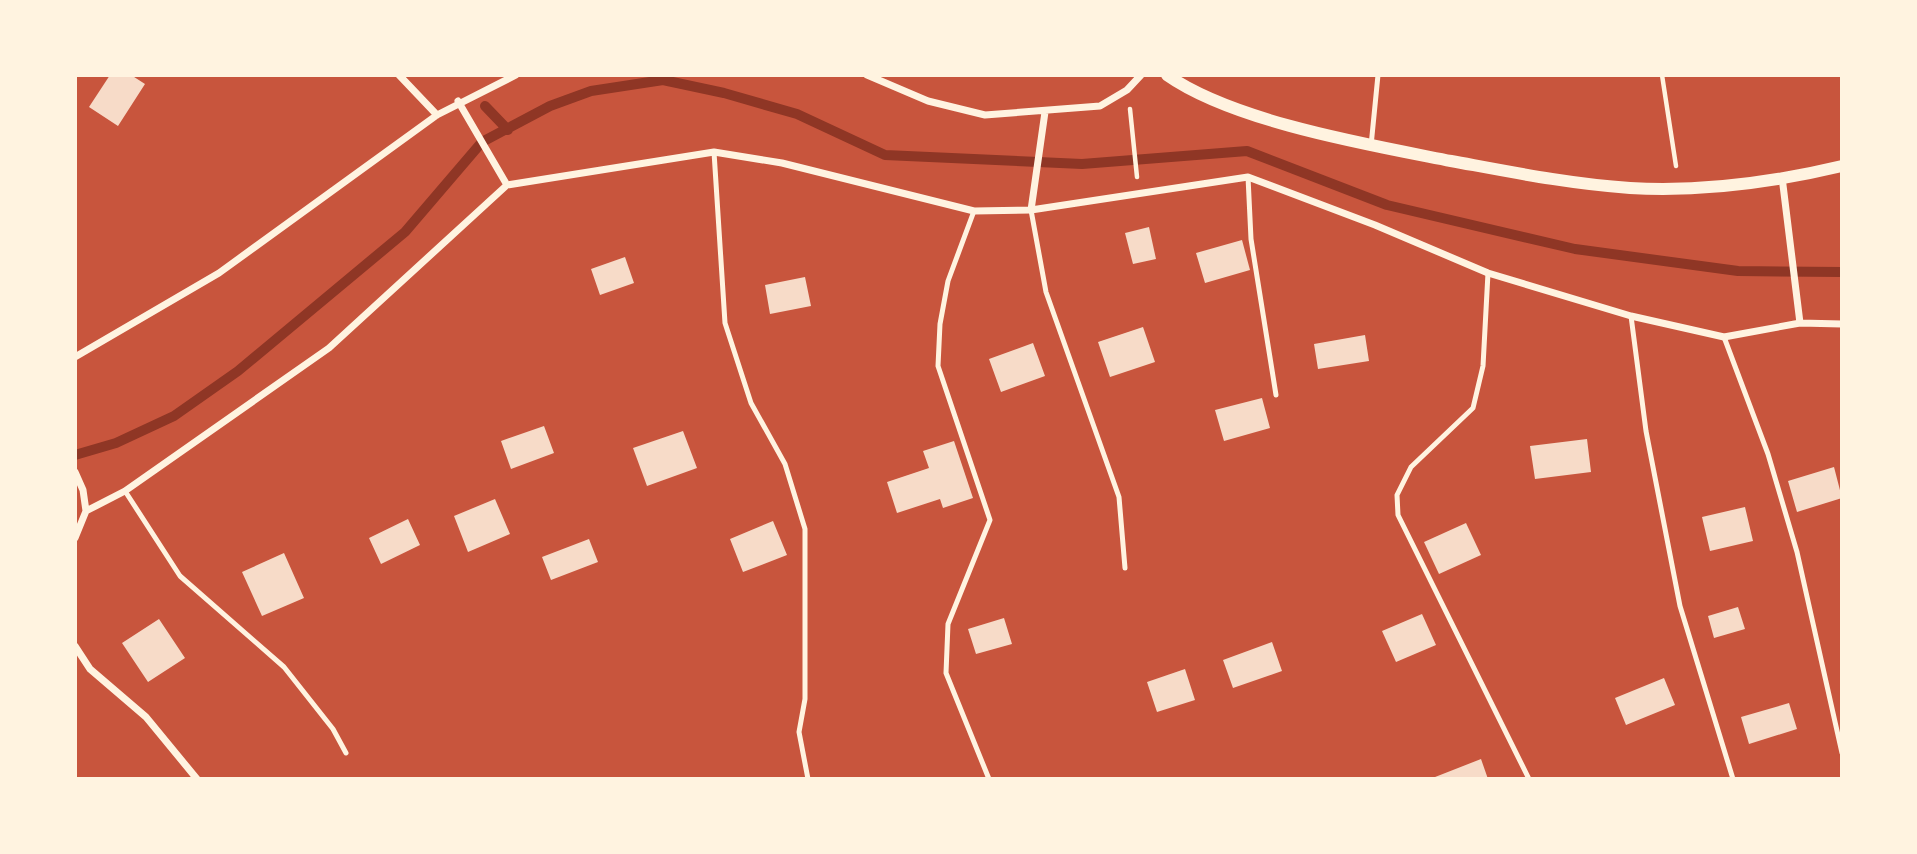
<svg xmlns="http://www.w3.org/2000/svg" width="1917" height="854" font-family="'Noto Sans',sans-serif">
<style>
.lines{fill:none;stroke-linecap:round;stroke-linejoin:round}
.stream{stroke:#8f3625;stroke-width:10}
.building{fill:#f7dbc8}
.path{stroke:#fff3e0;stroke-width:4.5}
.service{stroke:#fff3e0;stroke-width:5}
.minor{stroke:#fff3e0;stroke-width:7}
.tertiary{stroke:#fff3e0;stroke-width:12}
</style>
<rect width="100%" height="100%" fill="#c8553d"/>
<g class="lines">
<path class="stream" d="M485 106 508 130
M75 455 116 443 174 416 238 371 405 232 482 142 550 106 591 91 663 80 724 93 797 114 885 155 1082 164 1247 151 1387 205 1575 249 1738 271 1842 272"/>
</g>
<path class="building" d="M110 75H131L145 84 118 126 89 107Z
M1149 227 1156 259 1133 264 1125 233Z
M1242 240 1250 270 1205 283 1196 253Z
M625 257 634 283 600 295 591 269Z
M805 277 811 306 770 314 765 285Z
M1143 327 1155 362 1110 377 1098 342Z
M1365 335 1369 361 1318 369 1314 344Z
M1033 343 1045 376 1001 392 989 359Z
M1262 398 1270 428 1224 441 1215 410Z
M544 426 554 453 511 469 501 441Z
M683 431 697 468 647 486 633 448Z
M1587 439 1591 472 1535 479 1530 446Z
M954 441 973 498 943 508 940 499 897 513 887 482 929 468 923 451Z
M1834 467 1842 498 1797 512 1788 481Z
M495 499 510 534 468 552 454 516Z
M1745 507 1753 541 1710 551 1702 517Z
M408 519 420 545 381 564 369 538Z
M773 521 787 555 743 572 730 539Z
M1466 523 1481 555 1439 574 1424 542Z
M589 539 598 562 551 580 542 557Z
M284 553 304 598 262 616 242 572Z
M1738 607 1745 629 1714 638 1708 616Z
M1422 614 1436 645 1396 662 1382 631Z
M1004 618 1012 644 976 654 968 629Z
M159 619 185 658 148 682 122 643Z
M1272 642 1282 671 1233 688 1223 660Z
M1185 669 1195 700 1157 712 1147 682Z
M1664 678 1675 705 1626 725 1615 698Z
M1789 703 1797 729 1749 744 1741 717Z
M1481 759 1488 779H1430Z"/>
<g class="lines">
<path class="path" d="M1662 75 1676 166
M1130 109 1137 177"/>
<path class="service" d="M1371 146 1378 75
M714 152 725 323 751 403 785 464 805 529V699L799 732 808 779
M1248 177 1251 239 1276 395
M1031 210 1046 292 1119 497 1125 568
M974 211 948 281 940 324 938 366 990 520 948 624 946 673 989 779
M1488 273 1483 366 1473 408 1411 467 1397 495 1398 515 1529 779
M1631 316 1646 431 1680 606 1733 779
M1724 337 1768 454 1797 552 1842 753
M125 491 180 576 284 667 333 729 346 753"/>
<path class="minor" d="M399 75 437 115
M867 75 928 101 985 115 1100 106 1127 90 1141 75
M1782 177 1800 323
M507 185 714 152 782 163 974 211 1031 210 1248 177 1375 225 1488 273 1631 316 1724 337 1800 323 1842 324
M1031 210 1045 112
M75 357 219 273 437 115 516 75
M75 472 83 490 86 511 125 491 329 348 507 185 458 101
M75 538 86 511
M75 646 90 669 146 717 197 779"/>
<path class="tertiary" d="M1167 75C1234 122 1370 145 1451 161 1511 172 1570 184 1630 188 1699 192 1775 182 1842 166"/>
</g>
<rect width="1917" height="854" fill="none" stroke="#fff3e0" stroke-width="154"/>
</svg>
